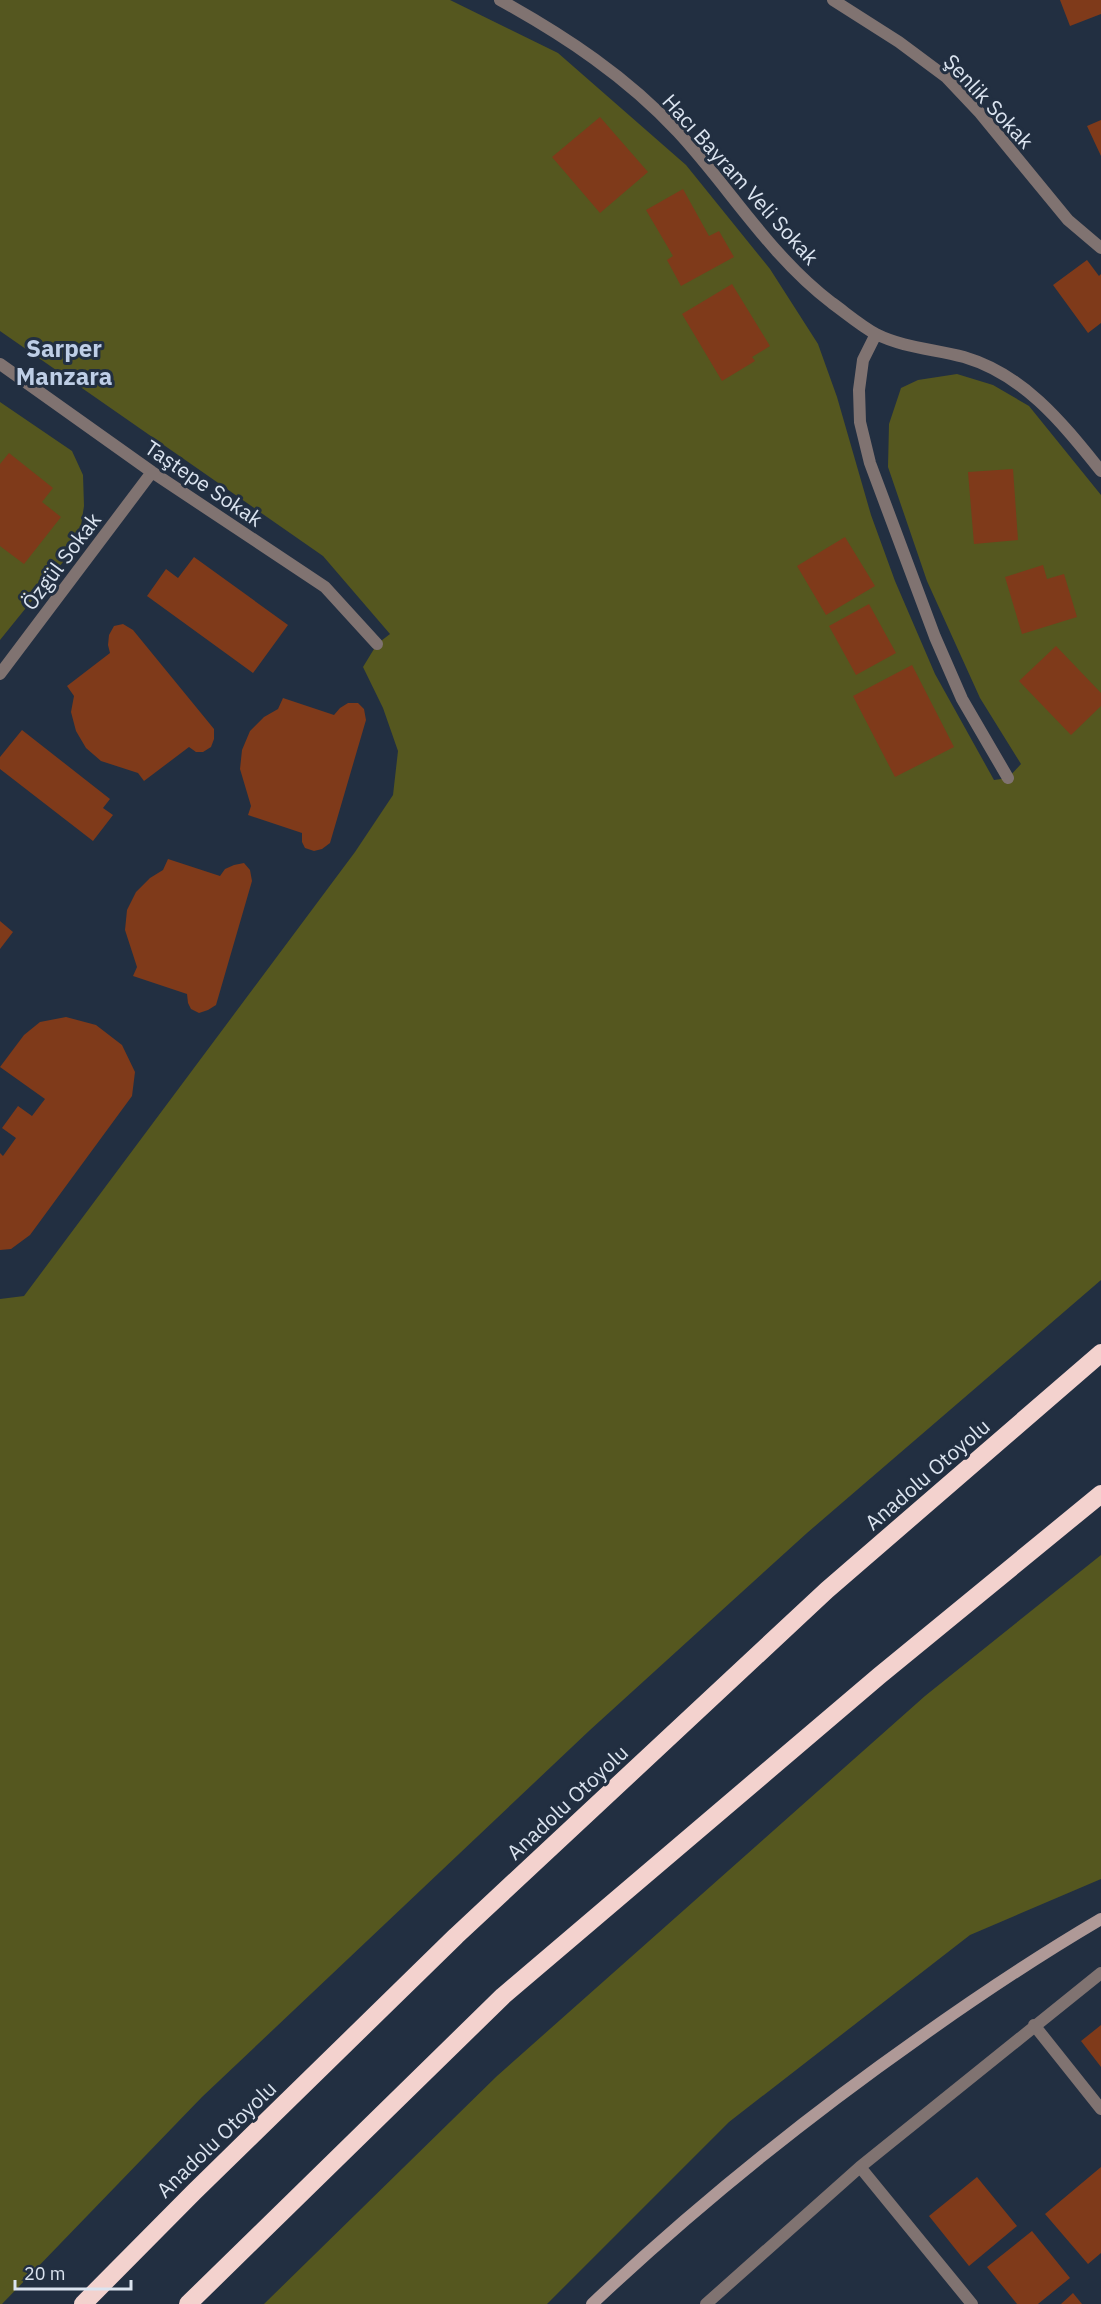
<svg xmlns="http://www.w3.org/2000/svg" width="1101" height="2304" font-family="'IBM Plex Sans',sans-serif">
<style>
.green{fill:#55571f}
.building{fill:#7f3a1a}
.lines{fill:none;stroke-linecap:round;stroke-linejoin:round}
.minor{stroke:#807371;stroke-width:12}
.secondary{stroke:#af9997;stroke-width:12}
.motorway{stroke:#f3d2ce;stroke-width:18}
.labels{text-anchor:middle;dominant-baseline:central;stroke-width:6;stroke-linejoin:round;paint-order:stroke}
.street-label{font-size:21px;fill:#dbe4f0;stroke:#222f41}
.quarter-label{font-size:24px;font-weight:bold;fill:#becee6;stroke:#222f41}
</style>
<rect width="100%" height="100%" fill="#222f41"/>
<path class="green" d="M0 0H450L558 53 686 165 770 269 818 344 837 397 871 515 895 581 935 674 994 780 1008 778 1021 764 980 698 927 581 888 467 889 424 901 388 918 380 957 374 993 385 1029 406 1101 495V1280L807 1533 590 1730 202 2097 2 2304H0V1299L24 1296 355 852 393 795 398 751 383 708 363 667 377 644 390 634 323 556 0 331Z
M0 402 72 451 83 475 84 506 80 532 63 562 0 640Z
M1101 1555V1879L970 1935 729 2122 547 2304H264L497 2076 925 1696Z"/>
<path class="building" d="M1060 0H1101V14L1070 26Z
M600 117 648 172 600 213 552 157Z
M1101 120V156L1087 126Z
M683 189 709 236 719 231 734 257 681 286 667 260 673 256 646 210Z
M1087 260 1099 276 1101 274V323L1088 333 1053 285Z
M732 284 770 346 752 357 755 361 722 381 682 314Z
M9 453 53 488 42 502 61 517 24 564 0 546V464Z
M1013 469 1018 540 974 544 968 472Z
M845 537 875 586 826 615 797 566Z
M194 557 288 625 253 673 147 596 166 569 178 578Z
M1043 565 1047 579 1064 574 1077 617 1022 634 1005 577Z
M869 604 896 653 856 675 829 626Z
M123 624 133 630 214 729V739L211 747 203 752H196L189 747 144 781 138 773 101 761 86 748 76 731 71 712 74 696 67 686 110 653 108 645 109 635 114 626Z
M1056 646 1101 693V706L1071 735 1019 681Z
M912 665 954 747 895 777 853 696Z
M283 698 334 715 340 708 348 703H358L364 709 366 720 330 843 322 849 314 851 305 848 302 842V833L248 815 251 806 240 769 242 750 250 731 264 717 278 709Z
M22 730 110 799 103 808 113 815 93 841 0 769V757Z
M168 859 220 876 225 869 234 865 244 863 250 870 252 881 216 1005 208 1010 199 1013 191 1009 188 1003 187 994 133 976 137 967 125 930 127 910 136 892 150 878 163 870Z
M0 921 13 932 0 949Z
M66 1017 96 1025 122 1045 135 1072 132 1096 30 1235 11 1249 0 1250V1153L3 1156 16 1138 2 1128 18 1106 32 1116 45 1099 0 1067 24 1035 40 1022Z
M1101 2025V2067L1081 2041Z
M1101 2167V2253L1088 2264 1045 2214Z
M977 2177 1017 2226 969 2266 929 2216Z
M1032 2231 1070 2278 1038 2304H1017L987 2267Z
M1073 2293 1082 2304H1061Z"/>
<g class="lines">
<path class="minor" d="M500 0C565 36 627 77 678 132 730 188 770 256 832 303 846 313 861 326 876 334 904 348 935 349 964 357 1025 375 1063 424 1101 471
M833 0 899 42 946 77 980 113 1068 220 1101 248
M876 334 863 360 859 390 860 422 870 463 935 637 962 699 1008 778
M0 364 152 472 325 587 377 644
M0 674 152 472
M1034 2025 1101 2109
M860 2167 972 2304
M706 2304 860 2167 1101 1973"/>
<path class="secondary" d="M592 2304C694 2208 804 2119 919 2038 978 1996 1038 1956 1101 1919"/>
<path class="motorway" d="M83 2304 194 2192 456 1936 827 1590 1101 1353
M188 2304 503 1996 879 1676 1101 1494"/>
</g>
<g class="labels">
<g class="street-label">
<text transform="translate(989 101) rotate(47)">Şenlik Sokak</text>
<text transform="translate(741 179) rotate(48)">Hacı Bayram Veli Sokak</text>
<text transform="translate(204 483) rotate(34)">Taştepe Sokak</text>
<text transform="translate(61 561) rotate(-53)">Özgül Sokak</text>
<text transform="translate(927 1474) rotate(-41)">Anadolu Otoyolu</text>
<text transform="translate(567 1802) rotate(-43)">Anadolu Otoyolu</text>
<text transform="translate(216 2139) rotate(-44)">Anadolu Otoyolu</text>
</g>
<g class="quarter-label">
<text x="64" y="348">Sarper<tspan x="64" dy="28">Manzara</tspan></text>
</g>
</g>
<path d="M15 2280v9h116v-9" fill="none" stroke="#dbe4f0" stroke-width="3"/>
<text x="24" y="2280" font-size="18" fill="#dbe4f0" stroke="#222f41" stroke-width="4.5" paint-order="stroke">20 m</text>
</svg>
